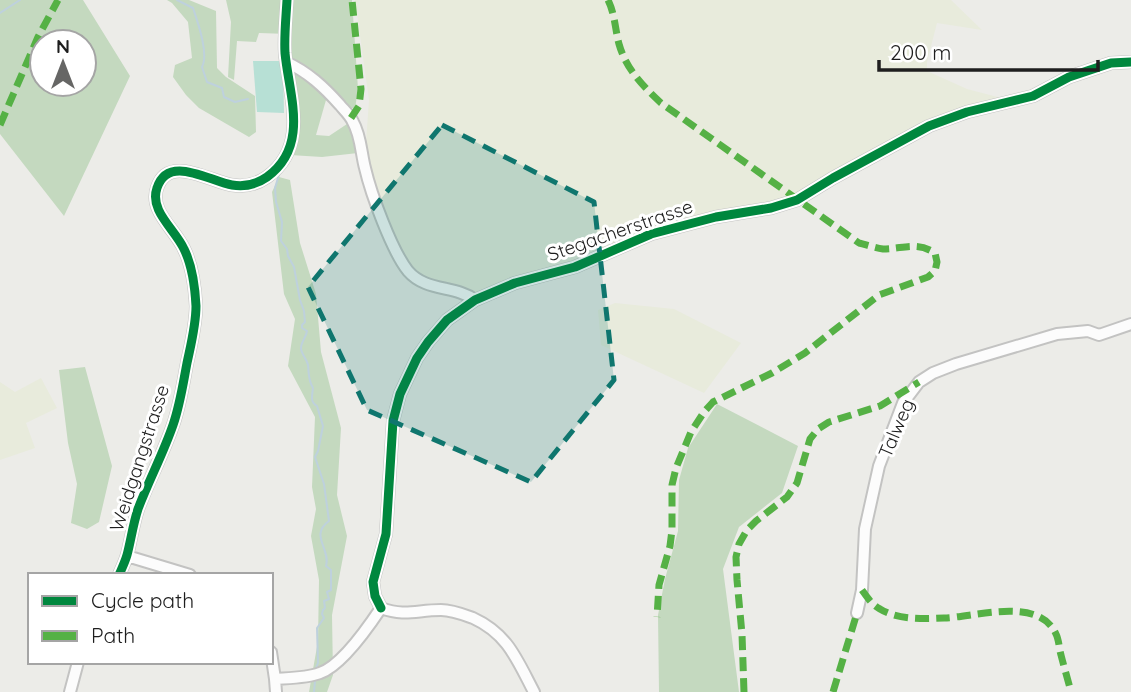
<svg xmlns="http://www.w3.org/2000/svg" width="1131" height="692" font-family="Quicksand,sans-serif">
<style>
.farmland{fill:#e8ebdc}
.forest{fill:#c4d9bf;fill-rule:evenodd}
.pitch{fill:#b7e0d5}
.lines{fill:none;stroke-linecap:round;stroke-linejoin:round}
.stream{stroke:#bed1dd;stroke-width:2}
.minor-casing{stroke:#c3c3c2;stroke-width:14}
.minor{stroke:#fcfcfc;stroke-width:10}
.quiet{stroke:#55b145;stroke-width:7;stroke-dasharray:14 7;stroke-linecap:butt}
.cycleway-casing{stroke:#fff;stroke-width:13}
.cycleway{stroke:#00873e;stroke-width:9}
.marked{fill:#0f766e;fill-opacity:0.2;stroke:#0f766e;stroke-width:5;stroke-dasharray:14 9;stroke-linejoin:round}
.labels{text-anchor:middle;dominant-baseline:central;stroke-width:6;stroke-linejoin:round;paint-order:stroke}
.street-label{font-size:19px;fill:#1e1e1e;stroke:#fff}
</style>
<rect width="100%" height="100%" fill="#ecece8"/>
<path class="farmland" d="M355 0H951L982 30 937 23 927 62V71L967 89 1009 100 963 110 797 196 792 195 788 196V199L607 251 479 294 466 292 415 275 399 253 365 157 369 100Z
M615 303 674 309 741 343 704 393 601 345 598 310Z
M41 378 57 408 26 423 35 448 0 460V382L15 392Z"/>
<path class="forest" d="M0 0H83L130 76 64 216 0 134ZM42 42H84V84H42Z
M167 0H189L216 11 217 68 226 77 255 96 256 132 249 137 199 108 186 95 173 77 175 65 192 58 188 22 172 3Z
M226 0H352L358 89 355 109 326 100 316 135 329 136 350 122 358 153 322 157 290 155 297 130 298 100 290 67 288 34 259 33 256 42 237 41 234 80 228 77 231 22Z
M279 177 290 180 300 243 316 294 321 352 341 428 337 495 347 536 332 615 333 675 327 692H309L318 641 319 580 311 536 316 509 312 487 315 417 288 366 295 319 284 294 272 192Z
M85 367 112 466 99 522 87 529 71 523 77 484 68 443 59 370Z
M717 404 798 446 782 493 739 527 723 569 739 692H659L658 615 665 579 678 531 679 480 688 448Z"/>
<path class="pitch" d="M253 61H283L284 113 257 112Z"/>
<g class="lines">
<path class="stream" d="M177 0 193 8C198 23 209 54 202 67L207 82 222 88 224 97 235 102 248 99
M0 13 20 0
M280 171 275 188 276 202 282 222 281 241 287 249 288 256 294 267 300 300 304 311 305 322 302 325V328L307 331C306 338 301 342 301 348 301 354 307 359 308 365 309 374 308 380 313 388 312 396 310 402 317 406L323 426 318 451 315 457 324 484 329 521C309 535 331 549 326 566L331 570V590L327 592 329 599 324 601 325 608 323 610 322 614 324 618 317 628 318 663 316 668
M314 692 315 681"/>
<defs>
<path id="minor" d="M286 62C308 72 324 87 340 105 344 110 350 115 353 122 361 136 361 153 365 168 371 194 392 251 408 271 426 292 455 285 475 300
M127 556 190 575
M119 575C122 568 125 562 127 555 131 540 133 524 138 509 149 480 163 454 173 425 180 405 183 384 187 363 191 344 196 325 196 306 195 287 192 265 184 249 175 229 149 211 157 188 168 153 211 182 232 185 244 187 257 184 267 177 310 146 289 95 285 53 284 36 286 18 287 0
M381 608 375 596 373 582 386 534 393 421 400 394 417 358 428 342 447 320 475 300 515 283 575 267 651 234 716 217 771 208 797 200 833 178 929 126 967 112 1033 96 1069 77 1111 63 1131 62
M381 608C406 617 416 610 441 610 452 610 462 614 473 618 508 634 517 660 534 692
M857 613 862 590 865 529 879 466 903 403 919 382 933 373 956 364 1057 334 1088 331 1099 335 1131 324
M271 652 275 679
M70 692 78 662
M276 692 275 679C290 678 307 678 320 673 341 666 369 626 381 608"/>
</defs>
<use href="#minor" class="minor-casing"/>
<use href="#minor" class="minor"/>
<path class="quiet" d="M608 0C615 14 615 29 619 44 626 69 643 86 661 103L859 243C867 245 875 248 883 249 903 249 916 241 935 253L937 262 935 271 928 277 879 295 805 353 772 373 713 402 704 412 691 432 676 468 672 485V530L670 546 659 585 657 617
M351 118 359 106 361 89 352 0
M0 125 38 37 58 0
M862 590C867 597 872 605 880 609 898 620 924 619 944 618 975 617 1039 596 1056 634 1059 640 1059 648 1061 655 1064 667 1068 680 1071 692
M744 692 742 634 737 580 736 557 739 544 747 530 756 521 787 497 797 483 810 439 818 429 829 422 880 406 919 382
M833 692 857 613"/>
<defs>
<path id="cycleway" d="M119 575C122 568 125 562 127 555 131 540 133 524 138 509 149 480 163 454 173 425 180 405 183 384 187 363 191 344 196 325 196 306 195 287 192 265 184 249 175 229 149 211 157 188 168 153 211 182 232 185 244 187 257 184 267 177 310 146 289 95 285 53 284 36 286 18 287 0
M381 608 375 596 373 582 386 534 393 421 400 394 417 358 428 342 447 320 475 300 515 283 575 267 651 234 716 217 771 208 797 200 833 178 929 126 967 112 1033 96 1069 77 1111 63 1131 62"/>
</defs>
<use href="#cycleway" class="cycleway-casing"/>
<use href="#cycleway" class="cycleway"/>
</g>
<path class="marked" d="M442 125 594 202 614 380 531 482 367 410 308 287Z"/>
<g class="labels">
<g class="street-label">
<text transform="translate(620 230) rotate(-19)">Stegacherstrasse</text>
<text transform="translate(896 428) rotate(-67)">Talweg</text>
<text transform="translate(139 458) rotate(-72)">Weidgangstrasse</text>
</g>
</g>
<rect x="28" y="573" width="245" height="91" fill="#ffffff" stroke="#a5a5a5" stroke-width="2"/>
<rect x="42" y="596" width="35" height="10" fill="#00873e" stroke="#a5a5a5" stroke-width="2"/>
<text x="91" y="608" font-size="21" fill="#1e1e1e">Cycle path</text>
<rect x="42" y="631" width="35" height="10" fill="#55b145" stroke="#a5a5a5" stroke-width="2"/>
<text x="91" y="643" font-size="21" fill="#1e1e1e">Path</text>
<g transform="translate(63 63)"><circle r="33" fill="#ffffff" stroke="#a5a5a5" stroke-width="2"/>
<path d="M0-5L12 26L0 18L-12 26Z" fill="#666665"/>
<text y="-10" font-size="19" font-weight="bold" text-anchor="middle" fill="#1e1e1e">N</text>
</g>
<path d="M879 60v10h219v-10" fill="none" stroke="#1e1e1e" stroke-width="3.5"/>
<text x="890" y="60" font-size="21" fill="#1e1e1e" stroke="#ffffff" stroke-width="5" paint-order="stroke">200 m</text>
</svg>
